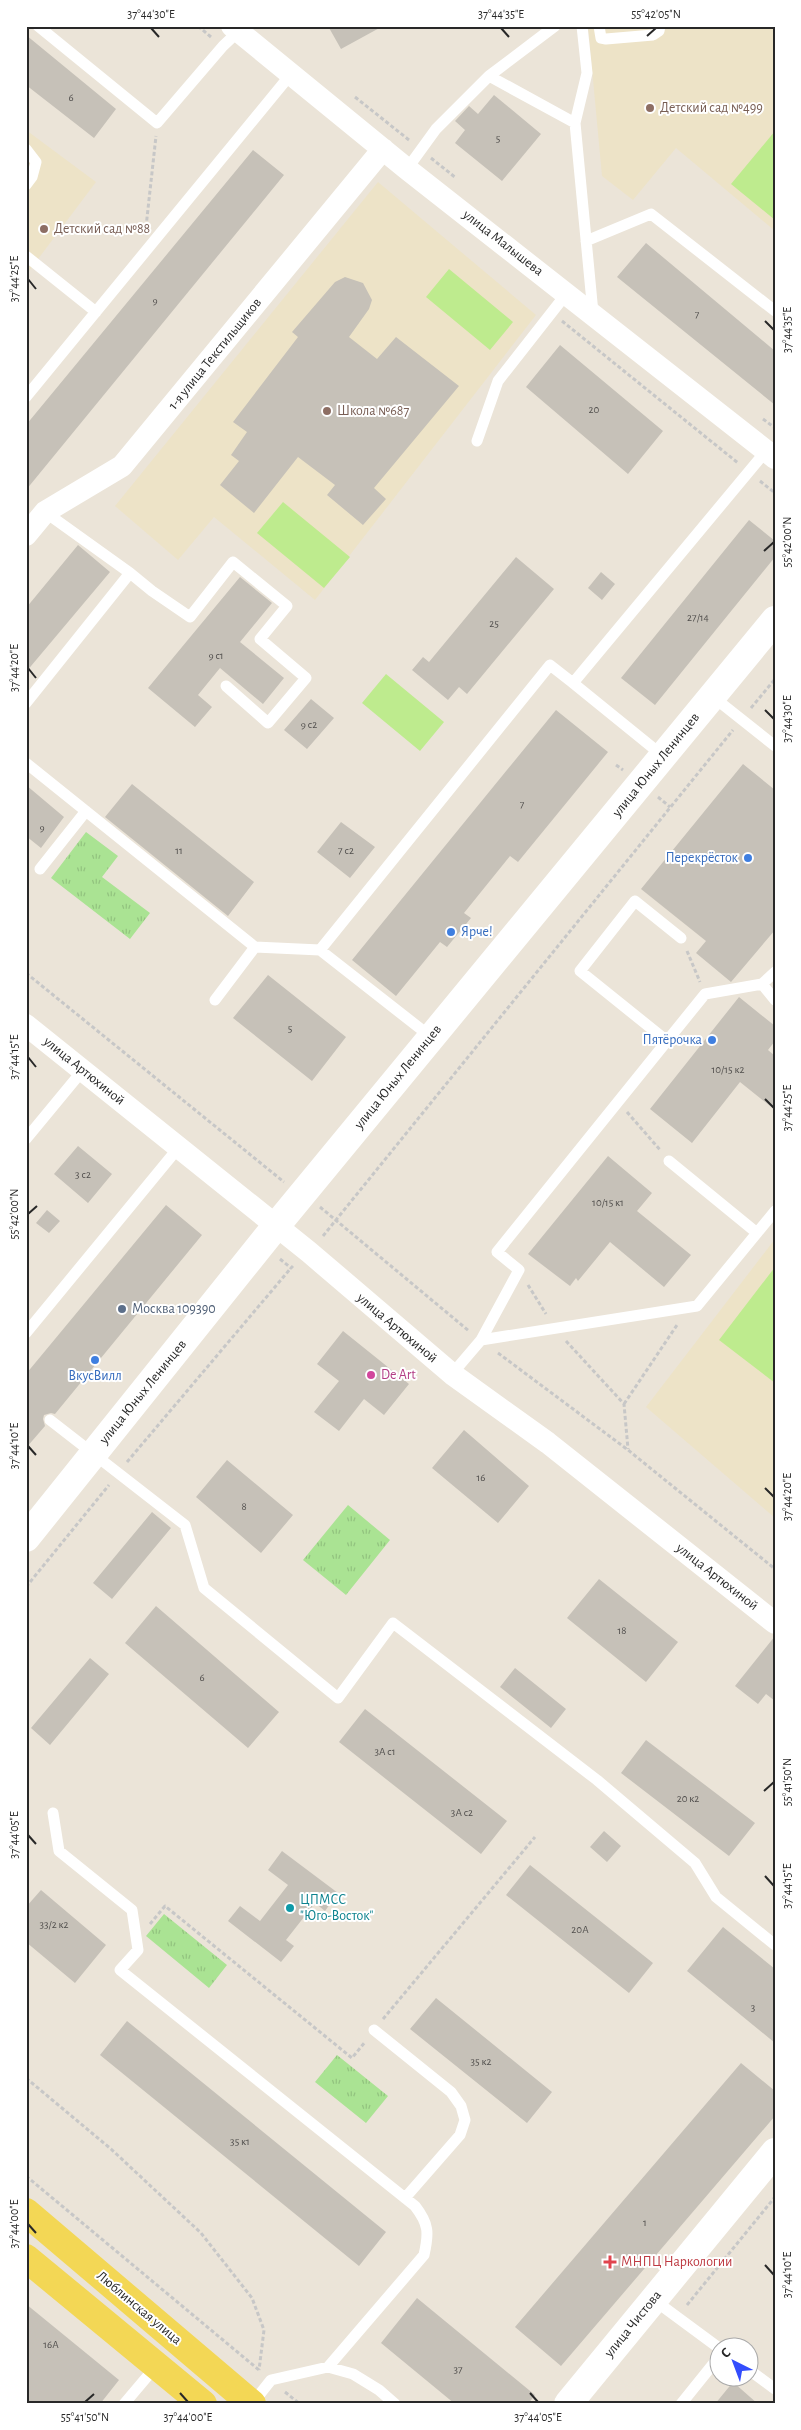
<svg xmlns="http://www.w3.org/2000/svg" width="801" height="2430" font-family="'Alegreya Sans',sans-serif">
<style>
.education{fill:#ede3c7}
.park{fill:url(#park-tufts)}
.pitch{fill:#beeb8e}
.building{fill:#c6c1b8}
.lines{fill:none;stroke-linecap:round;stroke-linejoin:round}
.path{stroke:#c7c7c7;stroke-width:3;stroke-dasharray:4 2.5;stroke-linecap:butt}
.service{stroke:#fff;stroke-width:11}
.minor{stroke:#fff;stroke-width:22}
.tertiary{stroke:#fff;stroke-width:28}
.secondary{stroke:#fff;stroke-width:28}
.primary{stroke:#f3d755;stroke-width:28}
.ticks{fill:none;stroke:#282828;stroke-width:2}
.education-dot{fill:#8d6e63;stroke:#fff;stroke-width:2}
.shop-dot{fill:#3f7fe0;stroke:#fff;stroke-width:2}
.service-dot{fill:#5c6f8a;stroke:#fff;stroke-width:2}
.hotel-dot{fill:#d1479c;stroke:#fff;stroke-width:2}
.culture-dot{fill:#0f9aa8;stroke:#fff;stroke-width:2}
.health-dot{fill:#e0444e;stroke:#fff;stroke-width:2}
.labels{text-anchor:middle;dominant-baseline:central;stroke-width:4;stroke-linejoin:round;paint-order:stroke}
.number-label{font-size:11px;fill:#504e4c}
.education-label{font-size:14px;fill:#785e54;stroke:#fff;text-anchor:start}
.street-label{font-size:14px;fill:#282828;stroke:#fff}
.shop-label{font-size:14px;fill:#366cbe;stroke:#fff;text-anchor:end}
.service-label{font-size:14px;fill:#4e5e75;stroke:#fff;text-anchor:start}
.hotel-label{font-size:14px;fill:#b23c85;stroke:#fff;text-anchor:start}
.culture-label{font-size:14px;fill:#0d838f;stroke:#fff;text-anchor:start}
.health-label{font-size:14px;fill:#be3a42;stroke:#fff;text-anchor:start}
.neatline{fill:none;stroke:#282828;stroke-width:2}
.ticks-label{font-size:12px;text-anchor:middle;fill:#282828}
</style>
<defs>
<pattern id="park-tufts" width="24" height="20" patternUnits="userSpaceOnUse" patternTransform="scale(1.25)"><rect width="24" height="20" fill="#aae393"/><path d="M3 7l-1-3M5 7V3M7 7l1-3M15 17l-1-3M17 17v-4M19 17l1-3" fill="none" stroke="#92c37f"/></pattern>
</defs>
<rect width="100%" height="100%" fill="#ebe4d8"/>
<path class="education" d="M588 26H775V231L676 148 633 200 602 176Z
M26 130 96 182 26 275Z
M378 182 536 315 315 600 214 517 178 560 115 506Z
M775 1239V1518L646 1407Z"/>
<path class="park" d="M86 832 118 856 102 877 150 913 130 939 51 878Z
M348 1505 390 1540 346 1595 303 1560Z
M164 1914 227 1965 209 1988 146 1936Z
M337 2055 388 2096 366 2123 315 2082Z"/>
<path class="pitch" d="M775 131V220L731 184Z
M449 269 513 322 490 350 426 297Z
M283 502 350 557 324 588 257 533Z
M386 674 444 722 420 751 362 703Z
M775 1267V1383L719 1340Z"/>
<path class="building" d="M328 26H383L341 49Z
M26 35 116 109 94 138 26 85Z
M494 95 541 134 502 181 455 143 465 130 455 121 469 106 478 114Z
M253 150 284 175 26 490V425Z
M646 243 775 351V405L617 277Z
M345 277 363 283 372 300 369 309 349 337 377 359 396 337 459 386 374 488 386 499 363 525 327 495 335 485 298 457 254 513 220 485 239 461 231 455 247 432 233 422 298 337 292 332 335 282Z
M560 345 663 431 628 474 526 387Z
M749 520 775 541V557L655 705 621 678Z
M78 545 110 572 26 672V608Z
M516 557 554 589 467 694 459 687 448 700 412 670 423 657 429 662Z
M601 572 615 584 602 600 588 588Z
M240 577 272 603 240 642 284 678 263 704 220 668 198 695 212 707 195 727 148 688Z
M311 699 334 718 307 749 284 730Z
M556 710 608 752 518 862 510 856 464 913 471 918 447 947 440 942 396 996 352 960Z
M743 764 775 790V930L731 982 696 953 706 941 641 889Z
M132 784 254 882 228 916 105 817Z
M26 785 64 817 41 848 26 836Z
M341 822 375 847 350 878 317 852Z
M268 975 346 1037 312 1081 233 1018Z
M739 997 775 1026V1041L768 1050 775 1056V1110L740 1082 692 1143 650 1109Z
M78 1146 112 1174 88 1203 54 1174Z
M608 1156 652 1193 637 1211 691 1255 664 1287 610 1242 578 1281 576 1278 570 1286 528 1254Z
M166 1205 202 1235 55 1414 51 1413 44 1415 43 1419 45 1426 26 1448V1374Z
M47 1210 60 1221 49 1233 36 1223Z
M343 1331 409 1384 384 1415 364 1399 339 1431 314 1412 339 1381 317 1364Z
M464 1430 529 1486 498 1523 432 1468Z
M227 1460 293 1515 261 1553 196 1497Z
M152 1512 171 1528 112 1599 93 1583Z
M599 1579 678 1642 646 1682 567 1618Z
M156 1606 279 1712 248 1748 125 1643Z
M775 1636V1701L766 1694 758 1704 735 1686Z
M90 1658 109 1674 50 1745 31 1728Z
M515 1668 566 1709 551 1728 500 1687Z
M365 1709 507 1821 481 1854 339 1742Z
M646 1740 755 1823 729 1856 621 1773Z
M604 1831 621 1846 607 1862 590 1847Z
M282 1851 338 1893 325 1911 315 1903 286 1940 294 1946 281 1962 228 1921 240 1906 260 1921 288 1885 268 1870Z
M530 1865 653 1963 629 1993 506 1895Z
M41 1890 106 1945 75 1983 26 1942V1907Z
M723 1927 775 1969V2043L687 1971Z
M436 1998 552 2092 527 2123 410 2029Z
M127 2021 386 2232 359 2266 100 2055Z
M741 2063 775 2091V2116L561 2366 515 2327Z
M417 2298 535 2395 528 2404H455L381 2343Z
M26 2304 119 2380 100 2404H26Z
M733 2382 758 2404H715Z"/>
<g class="lines">
<path class="path" d="M198 26 211 37
M355 97 409 140
M431 158 456 178
M146 227 156 136
M562 321 738 463
M763 419 775 428
M760 481 775 493
M751 708 775 679
M616 765 623 770
M658 797 670 807
M687 951 700 982
M26 973 284 1182
M627 1112 661 1151
M320 1207 469 1331
M323 1236 733 730
M280 1259 291 1268 294 1265
M528 1285 546 1314
M566 1341 624 1404 628 1449
M498 1353 628 1450 775 1569
M624 1404 677 1325
M127 1462 291 1268
M26 1587 109 1485
M150 1924 165 1906 352 2058 365 2042
M383 2019 535 1837
M26 2078 111 2149 201 2233 252 2298 264 2330 259 2370
M26 2176 259 2370
M687 2305 775 2197
M285 2392 300 2404"/>
<path class="service" d="M38 26 157 123 223 46 241 29
M582 26 587 73 575 123 593 313
M599 26 601 38 606 39 653 35 659 31 660 26
M489 76 555 26
M26 149 36 162 32 177 26 185
M407 169 436 129 489 76 575 123
M586 241 651 214 775 311
M26 256 96 312
M26 397 291 74
M477 441 498 381 567 293
M130 573 152 591 190 617 233 562 287 606 260 639 306 678 268 723 226 686
M712 696 775 746
M26 703 130 573 45 512
M663 756 573 683 766 451
M26 763 255 947 320 950
M40 869 86 811
M775 972 762 984 775 1000
M215 1000 255 947
M431 1037 320 950 550 665 573 683
M667 1041 705 994 762 984
M26 1139 83 1070
M669 1161 757 1233
M26 1333 179 1147
M481 1340 519 1270 497 1252 667 1041 580 971 635 901 681 938
M452 1374 481 1340 697 1306 775 1211
M50 1420 185 1525 204 1588 338 1698 393 1623 597 1780 695 1863 716 1897 775 1945
M53 1813 59 1851 132 1910 138 1950 120 1970 415 2206C429 2224 429 2233 424 2255L328 2367
M374 2030 451 2092 461 2106 465 2120 460 2135 405 2198
M654 2300 719 2348
M748 2369 775 2389
M124 2404 157 2365
M252 2404 271 2380 328 2367 353 2374 379 2390 395 2404
M681 2404 718 2358"/>
<path class="minor" d="M232 26 407 169 775 458
M26 535 45 512 122 466 383 149
M26 1025 309 1252 452 1374 548 1443 775 1623"/>
<path class="tertiary" d="M568 2404 775 2152"/>
<path class="secondary" d="M26 1538 276 1226 775 620"/>
<path class="primary" d="M26 2212 252 2404
M26 2258 203 2404"/>
</g>
<path class="ticks" d="M151 28 159 37M501 28 509 37M647 36 656 28M28 279 36 289M765 321 774 330M764 551 774 542M28 668 36 678M765 710 774 719M28 1057 36 1067M765 1099 774 1108M28 1214 37 1206M28 1446 36 1455M765 1488 774 1497M764 1791 774 1782M28 1835 36 1844M765 1876 774 1886M28 2224 36 2233M765 2265 774 2275M180 2393 188 2402M530 2393 538 2402M85 2402 94 2394"/>
<g class="education-dot">
<circle cx="650" cy="108" r="5"/>
<circle cx="44" cy="229" r="5"/>
<circle cx="327" cy="411" r="5"/>
</g>
<g class="shop-dot">
<circle cx="748" cy="858" r="5"/>
<circle cx="451" cy="932" r="5"/>
<circle cx="712" cy="1040" r="5"/>
<circle cx="95" cy="1360" r="5"/>
</g>
<circle class="service-dot" cx="122" cy="1309" r="5"/>
<circle class="hotel-dot" cx="371" cy="1375" r="5"/>
<circle class="culture-dot" cx="290" cy="1908" r="5"/>
<path class="health-dot" d="M607.5 2254.5h5v5h5v5h-5v5h-5v-5h-5v-5h5z"/>
<g class="labels">
<g class="number-label">
<text x="71" y="97">6</text>
<text x="498" y="138">5</text>
<text x="155" y="300">9</text>
<text x="697" y="314">7</text>
<text x="594" y="409">20</text>
<text x="698" y="617">27/14</text>
<text x="494" y="623">25</text>
<text x="216" y="655">9 с1</text>
<text x="309" y="724">9 с2</text>
<text x="522" y="804">7</text>
<text x="42" y="827">9</text>
<text x="179" y="850">11</text>
<text x="346" y="850">7 с2</text>
<text x="290" y="1028">5</text>
<text x="728" y="1069">10/15 к2</text>
<text x="83" y="1174">3 с2</text>
<text x="608" y="1202">10/15 к1</text>
<text x="481" y="1477">16</text>
<text x="244" y="1506">8</text>
<text x="622" y="1630">18</text>
<text x="202" y="1677">6</text>
<text x="385" y="1751">3А с1</text>
<text x="688" y="1798">20 к2</text>
<text x="462" y="1812">3А с2</text>
<text x="54" y="1924">33/2 к2</text>
<text x="580" y="1929">20А</text>
<text x="753" y="2007">3</text>
<text x="481" y="2061">35 к2</text>
<text x="240" y="2141">35 к1</text>
<text x="645" y="2222">1</text>
<text x="51" y="2344">16А</text>
<text x="458" y="2369">37</text>
</g>
<g class="education-label">
<text x="660" y="108">Детский сад №499</text>
<text x="54" y="229">Детский сад №88</text>
<text x="337" y="411">Школа №687</text>
</g>
<g class="street-label">
<text transform="translate(503 243) rotate(38)">улица Малышева</text>
<text transform="translate(215 354) rotate(-51)">1-я улица Текстильщиков</text>
<text transform="translate(656 765) rotate(-51)">улица Юных Ленинцев</text>
<text transform="translate(84 1071) rotate(39)">улица Артюхиной</text>
<text transform="translate(398 1077) rotate(-51)">улица Юных Ленинцев</text>
<text transform="translate(397 1328) rotate(40)">улица Артюхиной</text>
<text transform="translate(143 1392) rotate(-51)">улица Юных Ленинцев</text>
<text transform="translate(717 1577) rotate(38)">улица Артюхиной</text>
<text transform="translate(139 2308) rotate(40)">Люблинская улица</text>
<text transform="translate(633 2324) rotate(-51)">улица Чистова</text>
</g>
<g class="shop-label">
<text x="738" y="858">Перекрёсток</text>
<text x="461" y="932" text-anchor="start">Ярче!</text>
<text x="702" y="1040">Пятёрочка</text>
<text x="95" y="1376" text-anchor="middle">ВкусВилл</text>
</g>
<g class="service-label">
<text x="132" y="1309">Москва 109390</text>
</g>
<g class="hotel-label">
<text x="381" y="1375">De Art</text>
</g>
<g class="culture-label">
<text x="300" y="1900">ЦПМСС<tspan x="300" dy="16">"Юго-Восток"</tspan></text>
</g>
<g class="health-label">
<text x="621" y="2262">МНПЦ Наркологии</text>
</g>
</g>
<rect width="801" height="2430" fill="none" stroke="#ffffff" stroke-width="55"/>
<g transform="translate(734 2362) rotate(318)"><circle r="24" fill="#ffffff" stroke="#a9a9a9"/>
<path d="M0-4L9 19L0 12L-9 19Z" fill="#334dfd"/>
<text y="-8" font-size="14" font-weight="bold" text-anchor="middle" fill="#282828">С</text>
</g>
<rect x="28" y="28" width="746" height="2374" class="neatline"/>
<g class="ticks-label">
<text x="151" y="18">37°44'30"E</text>
<text x="501" y="18">37°44'35"E</text>
<text x="656" y="18">55°42'05"N</text>
<text transform="translate(14 279) rotate(-90)" y="4">37°44'25"E</text>
<text transform="translate(787 330) rotate(-90)" y="4">37°44'35"E</text>
<text transform="translate(787 542) rotate(-90)" y="4">55°42'00"N</text>
<text transform="translate(14 668) rotate(-90)" y="4">37°44'20"E</text>
<text transform="translate(787 719) rotate(-90)" y="4">37°44'30"E</text>
<text transform="translate(14 1057) rotate(-90)" y="4">37°44'15"E</text>
<text transform="translate(787 1108) rotate(-90)" y="4">37°44'25"E</text>
<text transform="translate(14 1214) rotate(-90)" y="4">55°42'00"N</text>
<text transform="translate(14 1446) rotate(-90)" y="4">37°44'10"E</text>
<text transform="translate(787 1497) rotate(-90)" y="4">37°44'20"E</text>
<text transform="translate(787 1782) rotate(-90)" y="4">55°41'50"N</text>
<text transform="translate(14 1835) rotate(-90)" y="4">37°44'05"E</text>
<text transform="translate(787 1886) rotate(-90)" y="4">37°44'15"E</text>
<text transform="translate(14 2224) rotate(-90)" y="4">37°44'00"E</text>
<text transform="translate(787 2275) rotate(-90)" y="4">37°44'10"E</text>
<text x="85" y="2421">55°41'50"N</text>
<text x="188" y="2421">37°44'00"E</text>
<text x="538" y="2421">37°44'05"E</text>
</g>
</svg>
